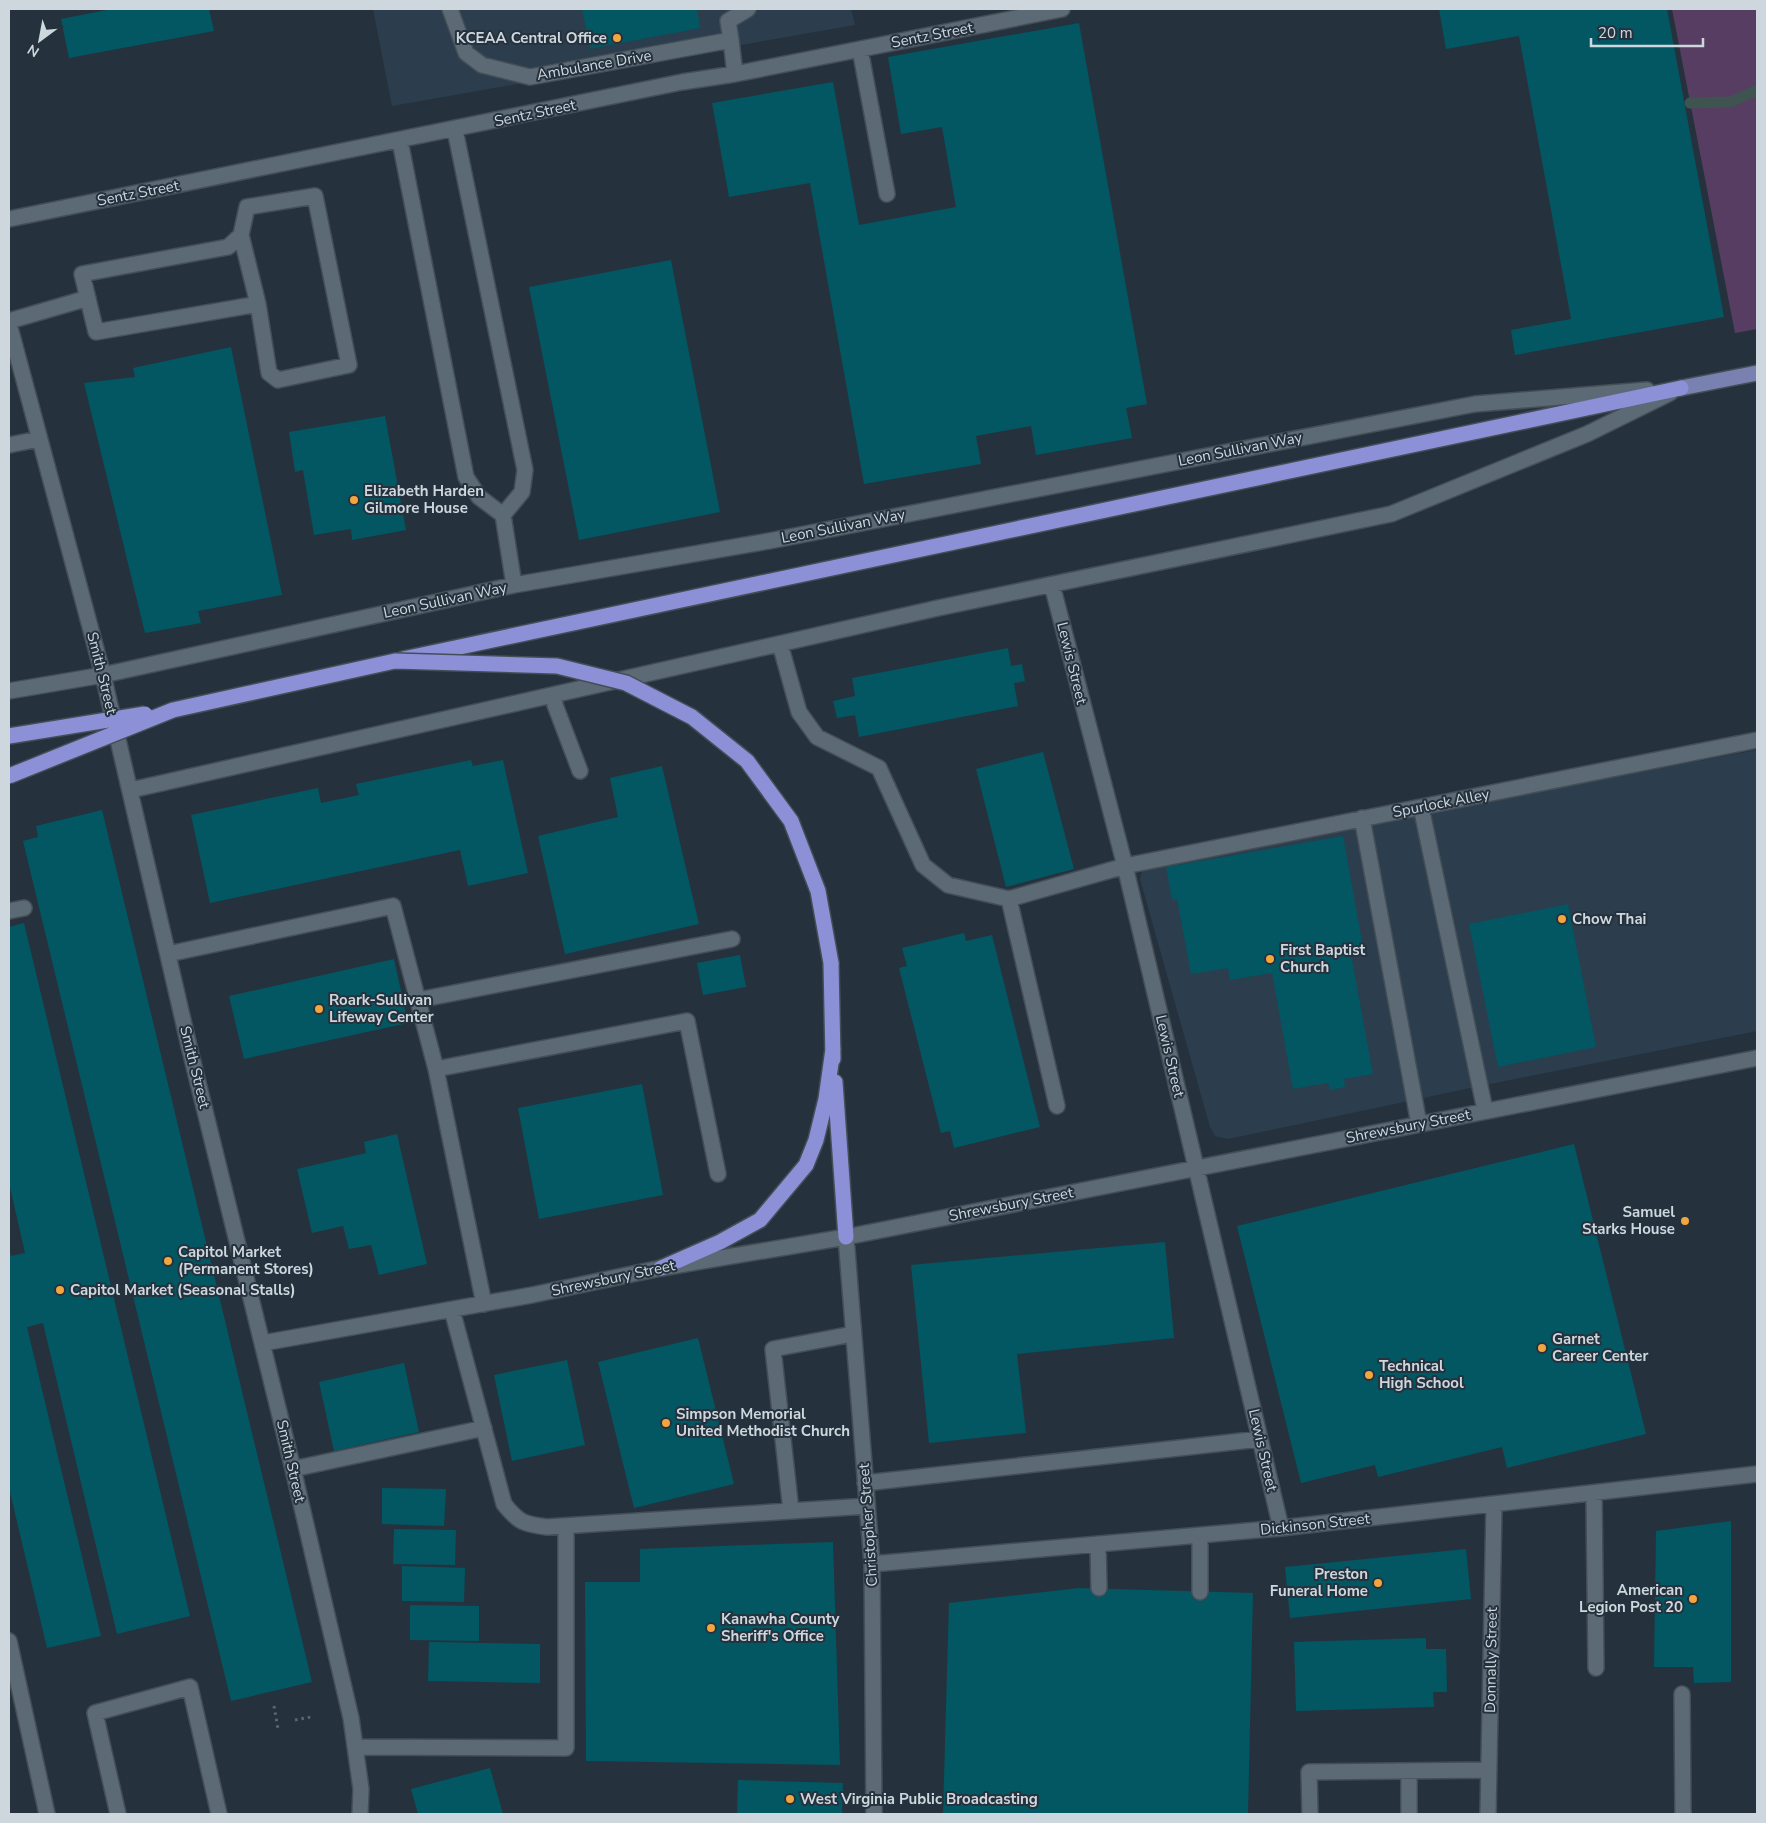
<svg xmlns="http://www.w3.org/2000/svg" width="1766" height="1823" font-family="'Nunito Sans',sans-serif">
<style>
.built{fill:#2c3d4d}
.green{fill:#573d62}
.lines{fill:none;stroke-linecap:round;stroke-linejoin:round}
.stream{stroke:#3f5351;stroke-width:11}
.building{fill:#025763}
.minor-casing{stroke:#444e57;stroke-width:18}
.major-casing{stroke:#444e57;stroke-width:18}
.highway-casing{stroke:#444e57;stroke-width:18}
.path{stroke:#5b6670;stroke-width:3;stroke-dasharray:2.5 4;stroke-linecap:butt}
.minor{stroke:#5c6a76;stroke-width:15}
.major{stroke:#7981b0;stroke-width:15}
.highway{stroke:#8c90d7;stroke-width:15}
.highway-bridge-casing{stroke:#444e57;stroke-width:18;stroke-linecap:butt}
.highway-bridge{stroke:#8c90d7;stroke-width:15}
.poi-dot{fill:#f1a63f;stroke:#25323d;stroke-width:2}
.labels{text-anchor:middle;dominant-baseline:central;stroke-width:4;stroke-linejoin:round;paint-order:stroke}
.street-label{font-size:15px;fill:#cfd7de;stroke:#25323d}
.poi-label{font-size:15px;font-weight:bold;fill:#cfd7de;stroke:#25323d;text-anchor:start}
</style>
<rect width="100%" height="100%" fill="#25323d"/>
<path class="built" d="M373 9H851L855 25 392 106Z
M1757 750V1031L1475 1087 1228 1139 1215 1136 1210 1127 1140 879 1143 867Z"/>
<path class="green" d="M1672 9H1757V329L1735 333Z"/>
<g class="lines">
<path class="stream" d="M1690 103 1731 102 1757 90"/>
</g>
<path class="building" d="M112 9H209L214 31 69 58 61 19Z
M582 9H697L700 28 590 49Z
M1439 9H1667L1724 317 1515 355 1511 330 1571 319 1519 36 1446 49Z
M1079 23 1147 404 1126 408 1132 438 1036 455 1031 426 976 436 981 464 864 484 810 183 729 197 712 103 833 82 859 225 956 207 942 127 901 134 888 57Z
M671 260 720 512 579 540 529 287Z
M231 347 282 595 198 611 201 623 145 633 84 383 135 377 133 368Z
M385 416 406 530 352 540 351 529 314 535 303 470 295 472 289 432Z
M1008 648 1011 666 1022 664 1025 681 1014 683 1018 706 859 737 855 715 837 718 833 701 855 696 852 678Z
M1043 752 1074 869 1006 887 976 769Z
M471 760 473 766 503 760 528 873 468 886 460 850 210 903 191 815 318 788 321 803 359 795 356 784Z
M662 766 699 924 565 954 538 836 618 817 610 778Z
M102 810 312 1682 231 1701 23 841 38 837 36 826Z
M1343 836 1363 947 1350 949 1373 1074 1344 1079 1345 1087 1330 1090 1328 1083 1293 1089 1272 973 1230 980 1228 968 1191 974 1177 899 1172 900 1166 867Z
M1568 904 1596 1047 1498 1067 1469 924Z
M24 923 190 1616 117 1634 43 1323 27 1327 101 1636 47 1648 9 1488V1250L11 1256 25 1253 9 1183V927Z
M964 933 966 941 992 935 1040 1127 954 1148 950 1131 941 1133 899 968 907 966 902 948Z
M740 955 746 987 703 995 697 963Z
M394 959 408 1023 244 1059 229 996Z
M642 1084 663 1195 539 1219 518 1108Z
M397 1134 427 1264 379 1275 371 1245 349 1249 343 1226 312 1233 297 1169 366 1153 364 1142Z
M1574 1144 1646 1434 1507 1468 1502 1447 1378 1477 1375 1465 1301 1483 1237 1226Z
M1165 1242 1174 1338 1017 1354 1026 1433 929 1443 911 1265Z
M698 1338 734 1484 634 1508 598 1362Z
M567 1360 585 1445 512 1461 494 1375Z
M404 1363 419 1432 334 1451 319 1382Z
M382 1488 446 1489 444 1526 382 1524Z
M1731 1521V1682L1694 1683 1693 1667H1654L1656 1531Z
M394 1529 456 1530 455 1565 393 1564Z
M833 1542 840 1765 586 1761 585 1582H640V1549Z
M1466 1549 1471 1599 1290 1618 1285 1567Z
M402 1566 465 1568 464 1602 402 1601Z
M1079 1588 1253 1593 1248 1814H943L949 1603Z
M410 1605 479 1606V1641L410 1640Z
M1426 1638V1649H1446L1447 1692H1433L1434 1707 1296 1711 1294 1642Z
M429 1642 540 1644V1683L428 1681Z
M490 1768 503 1814H418L411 1789Z
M738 1780 843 1783 842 1814H737Z"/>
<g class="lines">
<defs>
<path id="minor" d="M450 9 466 53 482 65 530 77 731 40 728 21 748 9
M731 40 735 74
M860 49 887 194
M455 130 525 470 522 492 503 515
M400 141 466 477 479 497 503 515 514 585
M315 196 349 365 278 380 269 373 258 304 96 332 82 274 228 247 241 235 247 207Z
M9 219 682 82 735 74 1062 9
M241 235 258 304
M9 321 88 298
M9 324 103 675 189 1046 293 1469 351 1718 361 1789 360 1814
M9 445 39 439
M1052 585 1125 866 1281 1528
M780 644 799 712 817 737 879 768 923 865 948 885 1009 899
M9 691 103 675 514 585 769 541 1475 404 1647 390
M554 695 555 705 580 771
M131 790 938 608 1391 514 1587 434 1670 393
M1421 807 1485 1110
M1362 818 1419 1124
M9 911 24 908
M168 954 393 906 436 1069 484 1304
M418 1000 732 939
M436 1069 687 1021 718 1174
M1057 1106 1009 899 1125 866 1757 740
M846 1237 872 1564 874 1814
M452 1310 504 1504C519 1523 524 1524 547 1527L867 1506
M263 1343 532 1295 661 1268 846 1237 1757 1058
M293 1469 484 1428
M865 1483 1260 1439
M1594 1494 1596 1668
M791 1511 773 1349 853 1334
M1098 1544 1099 1588
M872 1564 1281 1528 1757 1474
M1200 1592V1536
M9 1641 47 1814
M1682 1694 1683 1814
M355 1747 566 1748V1526
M1409 1771V1814
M118 1814 95 1713 190 1687 219 1814
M1310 1814 1309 1772 1489 1770
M1488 1814 1494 1506"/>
<path id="major" d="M1681 388 1757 373"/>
<path id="highway" d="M403 659 1681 388
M831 963 833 1059
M835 1082 846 1237
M661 1268 720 1242 760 1220 806 1165 816 1140 826 1099 833 1049"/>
</defs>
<use href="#minor" class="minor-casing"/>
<use href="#major" class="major-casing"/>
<use href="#highway" class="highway-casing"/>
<path class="path" d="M274 1706 278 1729
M295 1720 311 1717"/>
<use href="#minor" class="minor"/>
<use href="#major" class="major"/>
<use href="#highway" class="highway"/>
<defs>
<path id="highway-bridge" d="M9 736 145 714
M9 776 173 710 395 661 557 666 626 683 692 717 747 761 791 821 818 891 831 963"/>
</defs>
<use href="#highway-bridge" class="highway-bridge-casing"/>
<use href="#highway-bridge" class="highway-bridge"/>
</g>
<g class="poi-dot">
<circle cx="617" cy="38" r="5"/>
<circle cx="354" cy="500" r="5"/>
<circle cx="1562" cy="919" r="5"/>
<circle cx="1270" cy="959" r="5"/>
<circle cx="319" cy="1009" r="5"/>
<circle cx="1685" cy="1221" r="5"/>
<circle cx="168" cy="1261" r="5"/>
<circle cx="60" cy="1290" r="5"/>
<circle cx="1542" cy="1348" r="5"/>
<circle cx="1369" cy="1375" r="5"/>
<circle cx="666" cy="1423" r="5"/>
<circle cx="1378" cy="1583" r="5"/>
<circle cx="1693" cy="1599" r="5"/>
<circle cx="711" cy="1628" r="5"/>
<circle cx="790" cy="1799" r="5"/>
</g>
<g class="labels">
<g class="street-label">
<text transform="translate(932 35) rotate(-11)">Sentz Street</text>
<text transform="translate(594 65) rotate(-10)">Ambulance Drive</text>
<text transform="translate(535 113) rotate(-12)">Sentz Street</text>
<text transform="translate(138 193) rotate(-11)">Sentz Street</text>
<text transform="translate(1240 449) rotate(-11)">Leon Sullivan Way</text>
<text transform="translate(843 526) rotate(-11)">Leon Sullivan Way</text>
<text transform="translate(445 600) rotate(-12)">Leon Sullivan Way</text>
<text transform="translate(1072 663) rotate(76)">Lewis Street</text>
<text transform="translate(102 673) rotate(76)">Smith Street</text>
<text transform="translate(1441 803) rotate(-11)">Spurlock Alley</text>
<text transform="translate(1170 1056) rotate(77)">Lewis Street</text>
<text transform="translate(195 1067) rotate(76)">Smith Street</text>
<text transform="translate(1408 1126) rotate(-11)">Shrewsbury Street</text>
<text transform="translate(1011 1204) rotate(-11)">Shrewsbury Street</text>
<text transform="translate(613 1278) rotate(-12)">Shrewsbury Street</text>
<text transform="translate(1263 1450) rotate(77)">Lewis Street</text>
<text transform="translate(291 1461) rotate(77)">Smith Street</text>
<text transform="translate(1315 1524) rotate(-6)">Dickinson Street</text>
<text transform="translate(868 1525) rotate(-94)">Christopher Street</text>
<text transform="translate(1491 1660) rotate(-89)">Donnally Street</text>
</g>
<g class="poi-label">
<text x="607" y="38" text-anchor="end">KCEAA Central Office</text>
<text x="364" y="491">Elizabeth Harden<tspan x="364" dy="17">Gilmore House</tspan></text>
<text x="1572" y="919">Chow Thai</text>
<text x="1280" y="950">First Baptist<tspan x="1280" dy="17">Church</tspan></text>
<text x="329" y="1000">Roark-Sullivan<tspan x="329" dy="17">Lifeway Center</tspan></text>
<text x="1675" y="1212" text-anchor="end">Samuel<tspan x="1675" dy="17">Starks House</tspan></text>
<text x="178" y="1252">Capitol Market<tspan x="178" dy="17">(Permanent Stores)</tspan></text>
<text x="70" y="1290">Capitol Market (Seasonal Stalls)</text>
<text x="1552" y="1339">Garnet<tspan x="1552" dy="17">Career Center</tspan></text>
<text x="1379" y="1366">Technical<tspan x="1379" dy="17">High School</tspan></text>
<text x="676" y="1414">Simpson Memorial<tspan x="676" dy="17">United Methodist Church</tspan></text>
<text x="1368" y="1574" text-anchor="end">Preston<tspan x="1368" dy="17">Funeral Home</tspan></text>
<text x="1683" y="1590" text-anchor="end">American<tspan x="1683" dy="17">Legion Post 20</tspan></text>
<text x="721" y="1619">Kanawha County<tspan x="721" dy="17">Sheriff's Office</tspan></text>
<text x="800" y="1799">West Virginia Public Broadcasting</text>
</g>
</g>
<rect width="1766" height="1823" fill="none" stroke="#cfd7de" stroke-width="20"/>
<g transform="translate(40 40) rotate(212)" stroke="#25323d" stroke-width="4" paint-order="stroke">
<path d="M0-4L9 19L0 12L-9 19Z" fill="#cfd7de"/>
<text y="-8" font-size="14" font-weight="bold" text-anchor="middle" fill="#cfd7de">N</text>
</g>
<path d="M1591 38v8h112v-8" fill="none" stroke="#cfd7de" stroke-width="2.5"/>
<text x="1598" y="38" font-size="15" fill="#cfd7de" stroke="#25323d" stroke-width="4" paint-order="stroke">20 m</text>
</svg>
